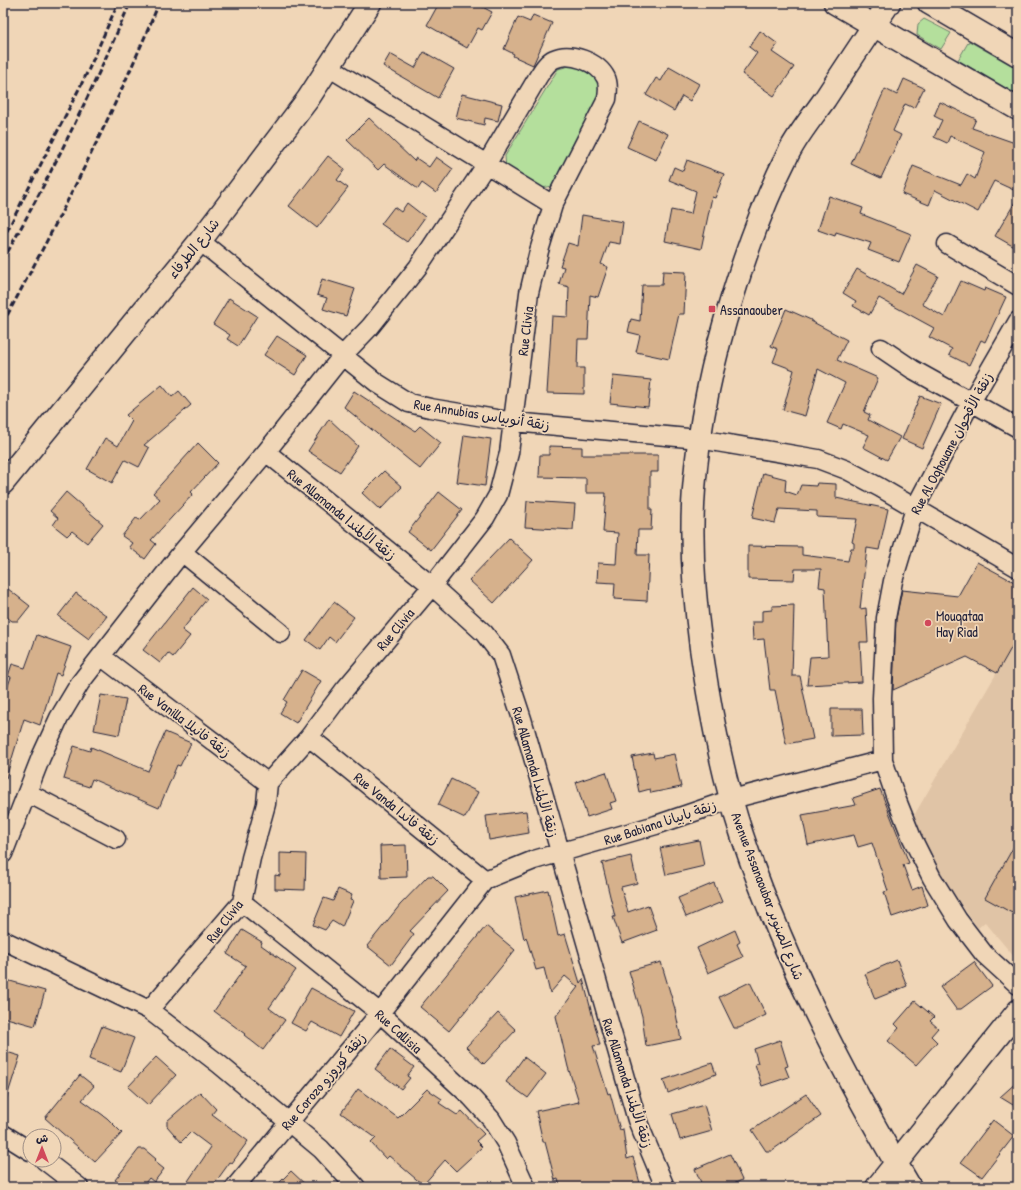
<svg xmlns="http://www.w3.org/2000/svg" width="1021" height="1190" font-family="'Patrick Hand','Playpen Sans Arabic',sans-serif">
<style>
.built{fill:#e0c4a6}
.green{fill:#b4df9c;stroke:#6b806c}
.building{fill:#d6b18c;stroke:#22223b}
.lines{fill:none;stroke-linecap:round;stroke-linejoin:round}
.minor-casing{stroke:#22223b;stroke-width:21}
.tertiary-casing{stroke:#22223b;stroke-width:25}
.primary-casing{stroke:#22223b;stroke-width:25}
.minor{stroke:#f0d6b7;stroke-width:18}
.tertiary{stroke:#f0d6b7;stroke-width:22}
.primary{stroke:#f0d6b7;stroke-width:22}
.rail{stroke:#22223b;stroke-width:3;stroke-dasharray:6 3;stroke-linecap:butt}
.poi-dot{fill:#d1495b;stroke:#f0d6b7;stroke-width:1.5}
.labels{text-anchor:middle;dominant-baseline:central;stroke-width:3.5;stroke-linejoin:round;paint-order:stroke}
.street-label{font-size:14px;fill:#22223b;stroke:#f0d6b7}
.poi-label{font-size:14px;fill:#22223b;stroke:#f0d6b7;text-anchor:start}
</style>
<rect width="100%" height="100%" fill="#f0d6b7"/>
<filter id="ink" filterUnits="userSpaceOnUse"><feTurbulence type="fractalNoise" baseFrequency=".025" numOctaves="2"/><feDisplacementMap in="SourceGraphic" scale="8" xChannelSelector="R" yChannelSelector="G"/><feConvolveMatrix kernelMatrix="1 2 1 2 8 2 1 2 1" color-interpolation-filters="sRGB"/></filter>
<g filter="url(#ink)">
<path class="built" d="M1018 636V955L1015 958 985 922 978 928 940 875 912 819Z"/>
<path class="green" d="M924 19 951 33 941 49 917 35 918 24Z
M969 41 1018 69V95L958 60Z
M573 65 597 78 599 94 552 186 538 189 506 169 505 156 558 69Z"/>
<path class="building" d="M439 3H475L492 12 482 30 478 28 467 48 427 25Z
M533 15 552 23 533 65 513 56 514 54 504 49 518 17 530 22Z
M760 31 778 44 772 52 794 67 774 96 742 74 757 53 749 47Z
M424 52 454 69 438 98 383 66 390 54 415 68Z
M669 67 699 84 690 101 682 96 674 111 646 95 656 78 661 81Z
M904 79 924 88 914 108 905 104 893 131 901 135 881 178 851 164 885 89 897 95Z
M462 94 502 104 498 121 485 118 484 125 456 118Z
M940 102 976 119 972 128 1018 144V192L994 181 978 212 935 190 929 205 902 194 913 166 961 185 967 174 975 179 985 152 950 136 947 143 934 137 942 120 934 116Z
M369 118 414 161 416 158 429 167 436 157 453 169 436 193 422 183 418 189 384 164 378 170 347 140Z
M639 121 668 134 656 160 627 147Z
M328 156 345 169 337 180 348 188 317 228 289 206Z
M687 160 724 174 715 198 712 197 701 249 665 241 671 210 691 214 696 191 669 180 674 167 683 171Z
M829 196 863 208 861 214 911 234 899 262 868 250 871 243 836 232 835 236 818 230Z
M1018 197V249L995 236Z
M407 203 425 217 407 242 381 224 394 207 401 212Z
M582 215 623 222 620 244 609 242 601 264 608 267 598 297 590 295 588 339H578L577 368H584V394L547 393 552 316 568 317 569 287 559 284 564 267 560 266 568 243 578 246Z
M917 265 938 276 922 304 944 317 961 281 984 291 985 288 1006 297 985 342 981 340 969 365 949 355 952 349 929 337 934 328 879 298 869 315 853 306 856 301 843 293 857 269 901 294Z
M663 271 686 272 684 314H679L669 359 636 352 640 335 628 332 631 319 640 321 642 285H662Z
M322 279 355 289 346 316 323 309 327 298 317 295Z
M229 298 257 316 238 346 227 339 230 335 213 324Z
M786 309 811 320V321L847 340 837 360 878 378 864 412 870 415 868 420 900 437 887 460 863 447 869 435 843 424 841 429 827 423 845 383 818 369 805 416 783 410 794 370 773 362 778 349 771 346Z
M277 336 307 355 295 375 264 355Z
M613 376 651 380 648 407 610 403Z
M162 385 172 397 179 391 191 405 144 445 149 448 139 467 125 460 112 483 87 469 105 438 118 446 132 421 126 415Z
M354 391 415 431 420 426 441 443 420 469 344 407Z
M920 396 941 404 922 448 902 439Z
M329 419 358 446 340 472 308 451Z
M464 435 491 439 485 486 457 482Z
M198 443 218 463 191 492 193 494 151 540 156 544 145 559 129 547 132 543 122 536 136 518 140 520 160 499 153 493Z
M549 446 582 447V455H658V472H650V510H652L651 530H638L637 555H649L647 601 614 599 615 583 597 582 598 563 616 564 618 533 603 532 606 493H586V478L539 477 540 455H549Z
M384 471 402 487 380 510 362 493Z
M763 473 786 479 785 491 797 495 801 485 816 486 817 483 836 484V498L888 509 879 550 867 548 860 609 866 608 868 642H860L862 682 807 685 810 657 828 656 825 588 819 587 821 569H795L794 580 748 579V546L802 547V555L848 561 851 548H854V543L852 542 857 519 817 517V511L779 509 775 523 752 518Z
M66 492 103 524 87 543 72 531 67 536 53 525 58 518 50 511Z
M439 492 462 510 431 550 408 532Z
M527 501 575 504 573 530 525 527Z
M509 538 533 560 494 603 469 580Z
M977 562 1018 584V636L997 673 967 657 893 690 896 619 902 590 958 596Z
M3 585 30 606 18 621H12L3 614Z
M193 587 207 599 182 630 190 636 173 657 168 653 160 663 143 650Z
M76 593 107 616 89 639 58 616Z
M334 602 354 617 335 642 329 637 320 650 306 640Z
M794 605 792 676H800L813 739 786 744 775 690H770L764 639 753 640 752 622H762V611L772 610V606Z
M37 635 71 647 61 675 56 673 40 725 24 719 6 778 3 777V700L11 677 8 676 12 664 25 668Z
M302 670 321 681 296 723 280 713 287 702 284 700Z
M101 695 126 699 119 735 94 730Z
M831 709H862L863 735 831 736Z
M165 732 191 743 180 766 177 765 159 808 92 779 89 787 64 779 74 746 90 751 91 747 148 771Z
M653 753 654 758 674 754 681 787 651 793 650 789 639 792 632 757Z
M606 772 616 801 610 803 612 809 587 817 576 782Z
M451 779 478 792 465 818 438 805Z
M880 789 909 863 903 865 912 890 922 886 928 905 892 917 884 892 888 891 872 843 858 847 854 835 808 845 802 815 856 805 853 798Z
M526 811 529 833 489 840 486 816Z
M1018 839V902L1012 913 985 898Z
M699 840 704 866 666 875 660 848Z
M406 845 407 877 381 878 380 846Z
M280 853 306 854 305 890 275 889V875L280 876Z
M631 856 637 883 621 887 628 912 648 905 657 930 622 943 613 917H615L602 863Z
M428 876H433L448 891 410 931 414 934 391 965 367 946 400 905Z
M714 883 722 902 686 917 678 898Z
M338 889 352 895 350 900 353 901 342 927 332 921 325 930 313 925 324 898 333 901Z
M548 890 558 936 565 934 580 983 583 979 600 1045 593 1046 608 1094 610 1093 620 1130 623 1129 627 1159 633 1157 641 1187H560L558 1179 555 1180 545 1142H543L536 1111 579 1102 568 1067 556 1016 578 987 565 976 550 993 544 968 536 970 526 937 524 939 515 897Z
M486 926 515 950 449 1031 420 1007Z
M242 930 262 942 261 945 296 970 269 1008 285 1020 263 1050 244 1035 245 1034 214 1011 246 966 227 954Z
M735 930 740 942 737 944 743 957 708 973 697 948Z
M897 960 907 986 875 999 865 974Z
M661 962 675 1009 681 1039 646 1046 642 1016 629 971Z
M974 962 992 986 961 1009H956L940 987Z
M3 979 45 991 35 1026 3 1017Z
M750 982 766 1015 739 1028H734L719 997Z
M311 988 354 1011 339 1037 312 1022 306 1031 291 1023Z
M915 1001 934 1017 930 1021 938 1028 931 1036 937 1042 916 1065 888 1041 899 1028 895 1024Z
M498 1013 516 1030 484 1064 466 1047Z
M102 1026 134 1038 121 1072 89 1059Z
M780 1040 788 1066 785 1067 789 1077 762 1086 755 1064 758 1063 754 1049Z
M390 1049 414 1067 407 1076 410 1078 401 1089 375 1069Z
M3 1051 20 1056 6 1100 3 1099Z
M156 1057 176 1075 148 1105 128 1087Z
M524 1057 546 1074 528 1098 506 1082Z
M712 1063 716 1074 668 1093 663 1080Z
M80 1075 94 1086 82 1100 107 1118 122 1133 95 1162 45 1118Z
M1018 1081V1108L1000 1097Z
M358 1089 398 1118 427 1089 442 1099 439 1103 457 1115 462 1111 484 1134 476 1141 482 1147 456 1171 445 1160 423 1185 389 1156 386 1159 371 1143 376 1138 341 1113Z
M200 1092 216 1109 212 1114 248 1141 232 1163 230 1162 212 1187H184L211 1147 191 1132 181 1142 167 1126V1121Z
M806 1094 821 1116 771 1151H766L752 1130Z
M704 1105 712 1131 680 1140 672 1114Z
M993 1120 1014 1136 982 1177 961 1162Z
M139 1149H144L156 1159 154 1161 164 1169 154 1182 149 1178 142 1187H124L115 1180Z
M730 1154 742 1180 727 1187H703L695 1169Z
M291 1171 308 1187H275Z"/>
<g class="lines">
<defs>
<path id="minor" d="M330 68 553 205
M200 241 377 383 409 403 430 408 514 422 699 439 818 459 847 470 879 487 1018 568
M947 244 1018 286
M1018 321 971 402 915 508 893 581 886 618 882 698 883 760 896 798 912 838 932 878 958 920 984 954 1018 985
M881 348 912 369 1018 428
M266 452 432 586 484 633 501 655 522 719 637 1120 665 1187
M182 552 281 633
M102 657 268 783
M309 737 485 880
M28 793 116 839
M3 854 41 757 59 718 80 683 182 552 266 452 343 355 370 327 418 267 486 165 538 77C542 71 547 62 554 59 570 51 598 62 606 78 609 84 608 92 607 99L553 205 539 251 529 293 509 453 498 495 485 518 432 586 345 689 309 737 268 783 266 804 251 858 242 902 149 1010
M242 902 380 1013 471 1097 491 1119 506 1143 526 1187
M3 940 149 1010 219 1064 321 1149 356 1187
M3 1134 30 1151
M44 1160 79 1187
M235 1187 380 1013 485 880 534 860 656 825 732 799 883 760"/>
<path id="tertiary" d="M889 3C867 35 846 67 825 99 813 116 799 133 789 152 766 197 748 246 733 295 713 358 699 422 694 489 690 541 694 596 701 648 710 711 722 775 742 835 783 958 844 1076 910 1187
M3 483 200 241 308 99 370 3
M877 1187 1018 1011"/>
<path id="primary" d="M835 3 1018 109
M929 3 1018 55"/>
</defs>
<use href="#minor" class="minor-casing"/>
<use href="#tertiary" class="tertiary-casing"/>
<use href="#primary" class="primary-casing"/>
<use href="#minor" class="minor"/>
<use href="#tertiary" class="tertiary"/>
<use href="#primary" class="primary"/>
<path class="rail" d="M3 239 88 71 118 3
M3 260C50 177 92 91 130 3
M3 323C60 218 114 113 159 3"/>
</g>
</g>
<g class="poi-dot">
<rect x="708" y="305" width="8" height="8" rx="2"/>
<circle cx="928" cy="623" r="4"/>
</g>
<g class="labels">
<g class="street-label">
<text transform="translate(193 248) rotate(-51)">شارع الطرفاء</text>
<text transform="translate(525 331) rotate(-83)">Rue Clivia</text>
<text transform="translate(482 414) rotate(9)">Rue Annubias زنقة أنوبياس</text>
<text transform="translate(951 443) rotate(-62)">Rue Al Oqhouane زنقة الأقحوان</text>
<text transform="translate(342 514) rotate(39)">Rue Allamanda زنقة الألمندا</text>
<text transform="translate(395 629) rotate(-50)">Rue Clivia</text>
<text transform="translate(185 720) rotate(37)">Rue Vanilla زنقة فانيلا</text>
<text transform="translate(536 772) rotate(74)">Rue Allamanda زنقة الألمندا</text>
<text transform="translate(397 808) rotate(39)">Rue Vanda زنقة فاندا</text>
<text transform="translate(660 822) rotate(-18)">Rue Babiana زنقة بابيانا</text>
<text transform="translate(768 896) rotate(69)">Avenue Assanaoubar شارع الصنوبر</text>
<text transform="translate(224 921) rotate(-52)">Rue Clivia</text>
<text transform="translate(399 1031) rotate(42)">Rue Callisia</text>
<text transform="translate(323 1081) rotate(-50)">Rue Corozo زنقة كوروزو</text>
<text transform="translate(628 1083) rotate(72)">Rue Allamanda زنقة الألمندا</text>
</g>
<g class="poi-label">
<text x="720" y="309">Assanaouber</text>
<text x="936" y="615">Mouqataa<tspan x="936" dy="16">Hay Riad</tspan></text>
</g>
</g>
<rect width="1021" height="1190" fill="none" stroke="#f0d6b7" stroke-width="16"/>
<rect x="8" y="8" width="1005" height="1174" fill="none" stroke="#22223b" stroke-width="1.5" filter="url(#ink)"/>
<g transform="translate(42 1148)"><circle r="19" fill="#f0d6b7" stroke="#9e8e85"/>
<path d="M0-3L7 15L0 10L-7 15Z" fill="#d1495b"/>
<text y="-6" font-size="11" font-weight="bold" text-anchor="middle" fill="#22223b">ش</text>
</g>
</svg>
